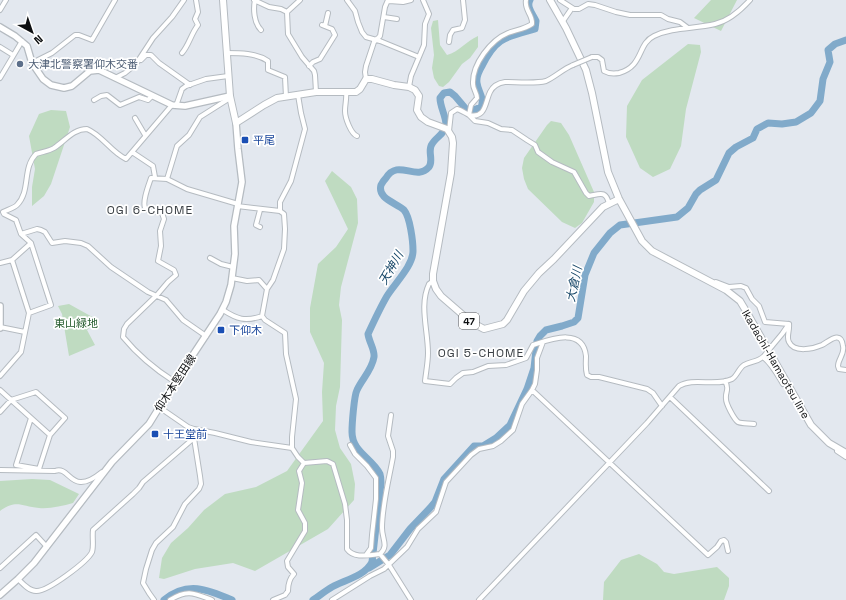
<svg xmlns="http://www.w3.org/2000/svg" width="846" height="600" font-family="'Space Grotesk','Noto Sans JP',sans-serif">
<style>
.green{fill:#bfdbc1}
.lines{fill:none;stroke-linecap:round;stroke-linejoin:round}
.river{stroke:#81aaca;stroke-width:7}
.street-casing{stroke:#b5bbc1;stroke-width:6}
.secondary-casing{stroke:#b5bbc1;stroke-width:8}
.primary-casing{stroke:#b5bbc1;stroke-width:8}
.street{stroke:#fff;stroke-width:4}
.secondary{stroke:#fff;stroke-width:5.5}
.primary{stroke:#fff;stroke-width:6}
.street-bridge-casing{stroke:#b5bbc1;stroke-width:6;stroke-linecap:butt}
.street-bridge{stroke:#fff;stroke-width:4}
.service-dot{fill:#5c6f8a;stroke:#fff;stroke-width:1.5}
.transit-dot{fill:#1a4fb4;stroke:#fff;stroke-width:1.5}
.labels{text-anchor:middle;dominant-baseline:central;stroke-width:3.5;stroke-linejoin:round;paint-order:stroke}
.shield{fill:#fff;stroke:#565758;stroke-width:1}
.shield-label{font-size:10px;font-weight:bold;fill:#0d0f11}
.service-label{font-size:11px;fill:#4e5e75;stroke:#fff;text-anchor:start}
.transit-label{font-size:11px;fill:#164399;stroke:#fff;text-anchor:start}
.park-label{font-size:11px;fill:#245b2d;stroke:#fff}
.street-label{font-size:11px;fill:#0d0f11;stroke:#fff}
.neighbourhood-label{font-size:12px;letter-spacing:1px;fill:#3b4045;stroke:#fff}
.water-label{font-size:12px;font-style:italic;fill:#174768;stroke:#fff}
</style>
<rect width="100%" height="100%" fill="#e3e8ef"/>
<path class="green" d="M711 0H737L721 31 694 18Z
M438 20 440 45 447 55C459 52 466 41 478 36V47L470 58 462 64 449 82 443 87 439 86 434 78 432 68 434 55 431 28 433 21Z
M688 44 700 45 701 52 686 109 681 146 670 169 653 177 640 168 626 137 627 106 642 80Z
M51 110 66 111 70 127 51 184 44 196 32 206V187L35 169 29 136 39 114Z
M551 121 561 123 569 135 594 192V202L582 223 575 228 562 222 528 189 524 179 522 168 524 158 547 125Z
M332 171 351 187 357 199 358 223 341 287 339 305 342 320 340 387 336 406 335 430 340 448 351 464 355 484 354 500 328 529 255 571 233 563 195 569 164 579 159 578 162 558 171 543 188 528 204 510 225 494 256 487 287 471 323 421 322 392 324 363 310 332V308L318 264 336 247 348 229 325 181Z
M69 304 96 319V323L87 330 95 345 69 356 62 314 58 306Z
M32 479 50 480 79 494 73 503C62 506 50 509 39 508 21 506 16 499 0 511V481Z
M639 554 657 564 664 572 674 574 717 567 729 578V586L724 600H603L604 582 621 560Z"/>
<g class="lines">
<path class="river" d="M369 568 390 555 410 529 430 508 435 502 444 479 474 446H483L496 438 510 425 527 389 534 368 537 341 540 336 546 330 562 326 574 322 578 318 585 275 594 253 610 233 620 225 677 217 688 208 696 194 700 190 716 180 729 153 736 147 753 138 757 129 768 123 782 124 796 122 811 113 820 101 823 79 830 62 828 50 835 44 846 40
M164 600C187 581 207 589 232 600
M313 600C319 596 325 591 332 587 345 580 365 576 372 562L381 483C381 481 381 477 380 474 372 458 352 452 352 432 352 424 354 396 357 390 362 379 372 370 374 357 375 350 369 342 368 334 374 321 380 308 387 296 395 283 413 266 413 251 413 241 410 217 404 210 397 203 377 199 381 185 382 183 384 180 386 178 398 158 416 182 429 167 434 160 427 151 432 144 436 137 445 134 446 125 446 116 440 107 440 98L444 93 450 92 455 96 466 109 474 110 481 107C485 98 478 92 477 83 476 77 479 71 482 66 496 37 506 37 535 29L536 21C533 14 526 7 530 0"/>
<defs>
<path id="street" d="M254 0 269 7 281 9 287 12 288 34 302 57 314 71 315 75 316 92
M255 0C253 9 254 23 261 30
M347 0 355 11 358 22 362 32 366 37 380 41 419 57 411 76 409 87
M526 0C524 10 533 15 532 24 525 29 516 30 508 33 491 40 472 64 473 84 473 89 477 93 477 98L471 105 469 115 475 121 488 123 501 129 512 130 527 140 535 145 538 152 552 162 574 172 586 193 589 196C600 194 606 190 609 204
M560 0 574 9H579L588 4 595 5 616 12 630 15H661L668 19 680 22 688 28
M389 1 403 2 411 0
M0 10 6 0
M287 12 300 0
M384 17 397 19
M563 21 572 8
M325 26 328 13
M449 42 450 35 453 30 462 28 465 20 463 0
M0 47 13 55
M182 53C189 45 191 34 198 25L195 19 198 12 196 0
M226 53C240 53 256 53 268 61V70L285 77 286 97
M419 57 424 45 425 24 429 14 423 0
M592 57H598L602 60 604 71C609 74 613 74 619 73 644 66 637 44 654 36 673 27 694 29 715 24 728 21 741 10 750 0
M141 60 146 55H151L159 63 190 85
M32 63 52 53 75 35H79L92 40 115 0
M309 66 313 62 320 59 335 35 332 29 322 25
M0 78 22 41
M115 78 125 73 136 64 153 38 172 17 184 0
M366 79 365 72 366 66 374 42 380 36 385 7 388 0
M346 92C347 98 345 104 345 111 345 118 351 134 357 136
M94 100 101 96 107 95 120 105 139 97 148 100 152 96
M172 105 126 159C111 152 102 135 87 129 73 129 65 141 54 148 49 151 42 152 36 154 22 168 31 191 17 205 14 208 7 210 3 212L4 214 16 220 21 234 37 229 41 230 45 232 52 243 65 241 81 243 88 246 111 267 148 292 166 300 183 320 206 336
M176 106 182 89 186 86 206 79 228 76
M135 118 145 135
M449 131 451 113 457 109C461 110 465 113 469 115 486 119 485 102 490 92 493 86 498 83 505 82 516 82 535 84 546 81 555 77 563 69 573 65
M132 152 153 166 155 177
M167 179 177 146 189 135 200 117 230 98
M237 206 280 211 284 214 285 229 284 249 273 280 267 289 262 316 265 320 285 333 286 354 296 399 292 437V448L298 457 304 463 327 461 333 464 345 504 347 520V549C354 559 369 555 380 554 389 546 382 539 382 528 382 506 389 479 393 457V451L388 436 391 415
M280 211V202L291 181 305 129 301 113 298 95
M260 227 256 225 260 210
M21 234 31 243
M210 258 221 264 233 267
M0 263 12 260 31 243 51 305 29 313
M232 278 247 281 259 280 267 289
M433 281 429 284C419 305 428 330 428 353 428 362 426 372 425 381L450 384 456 378 463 373 473 372 488 366 506 365 526 358 533 345C551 339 583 327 586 356 586 363 585 368 587 375L591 377H599L647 389 653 393 662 406
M716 282 729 287 741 286 746 288 752 299 759 306 765 322 789 324
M223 310C237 319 245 322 262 316
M789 324C790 330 786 337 789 342 794 353 813 349 822 345 828 342 841 329 843 346 845 354 838 359 838 366L839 369 846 370
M0 327 25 332
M772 346 782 334 789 324
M763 357C772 364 777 374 783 384L786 382
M0 376 21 352 29 313 12 260
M725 381C730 390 725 391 726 399 726 404 734 419 738 422 742 424 750 423 754 424
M175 382C156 370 137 354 123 337L124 329 127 324 157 295 168 282 176 275 174 270 158 261 161 246 160 231 164 219 162 213C157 212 150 212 146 209 141 204 149 184 151 178L167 179 187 189 238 204
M0 390 50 435
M532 390 708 555 717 547 721 541 724 540 726 542 728 551
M670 397 769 491
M159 407 188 427 194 429 215 433 251 442 292 448
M0 412 11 400 36 392 65 418 50 435 39 469 16 465 31 418
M350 445 355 454 367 466 376 478V499L372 535 371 548 366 555
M838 449 837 451 846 457
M0 470 55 471C71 465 70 498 102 472
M380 554 389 565 411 600
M0 568 36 535 47 547
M18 579C23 584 29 591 36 591 47 592 87 562 92 552 94 546 92 537 93 530L133 494 139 488 143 482 194 438
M154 600 149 593 143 583 146 569 152 550 156 543 173 527 185 504 199 489 201 484 200 476 194 438 188 427
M170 600C187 589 194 593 212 600
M273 600 285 595 288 591C288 584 289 579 294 574L288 567 287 561 305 531V523L298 510 302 483 299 471 304 463
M332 600 370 576 384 569 407 547 418 529 436 512 446 482 471 455 479 449 493 446 501 441 513 430 522 404 532 390 535 384 537 370V358L543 342
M479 600 647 423 679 386C693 377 716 387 732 379 737 376 739 368 744 365 751 361 758 362 764 356"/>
<path id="secondary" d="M0 27 15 36 27 46 32 63 43 79 51 85 64 88 72 86 90 71 99 70 172 105 185 106 230 96
M0 306V328
M0 595 18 579 34 563 112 462 149 424 175 382 220 314 226 302 231 285 235 254 234 226 242 182 238 149 236 123"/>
<path id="primary" d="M223 0 230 96 236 123 264 105 277 98 316 92H356L360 89 366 79H372L394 85 409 87 415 90 419 96 417 110 421 117 428 122 447 129 452 137 453 143 451 173 433 274V281L436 289 441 296 471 322 484 329 503 324 507 320 524 291 539 273 554 259 603 207 619 199
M550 0 566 28 586 70 592 93 608 172 619 199 642 241 652 251 726 290 740 301 746 311 811 425 829 443 846 453"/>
</defs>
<use href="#street" class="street-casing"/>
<use href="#secondary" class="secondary-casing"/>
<use href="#primary" class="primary-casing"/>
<use href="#street" class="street"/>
<use href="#secondary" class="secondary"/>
<use href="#primary" class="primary"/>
<defs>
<path id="street-bridge" d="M573 65 592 57
M764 356 772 346"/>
</defs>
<use href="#street-bridge" class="street-bridge-casing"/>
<use href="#street-bridge" class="street-bridge"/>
</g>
<circle class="service-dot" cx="20" cy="64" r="4"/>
<g class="transit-dot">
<rect x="241" y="136" width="8" height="8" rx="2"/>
<rect x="217" y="326" width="8" height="8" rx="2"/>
<rect x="151" y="430" width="8" height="8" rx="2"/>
</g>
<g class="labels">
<rect class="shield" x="459" y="313" width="20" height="16" rx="3"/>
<g class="shield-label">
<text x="469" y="321">47</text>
</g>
<g class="service-label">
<text x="28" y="64">大津北警察署仰木交番</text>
</g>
<g class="transit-label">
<text x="253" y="140">平尾</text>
<text x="229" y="330">下仰木</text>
<text x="163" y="434">十王堂前</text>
</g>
<g class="park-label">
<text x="76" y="323">東山緑地</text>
</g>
<g class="street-label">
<text transform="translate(776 364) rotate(60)">Ikadachi-Hamaotsu line</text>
<text transform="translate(175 383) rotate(-57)">仰木本堅田線</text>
</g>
<g class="neighbourhood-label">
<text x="150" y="210">OGI 6-CHOME</text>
<text x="481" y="353">OGI 5-CHOME</text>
</g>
<g class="water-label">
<text transform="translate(391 268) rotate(-60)">天神川</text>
<text transform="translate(574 284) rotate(-78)">大倉川</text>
</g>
</g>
<g transform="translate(32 32) rotate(140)" stroke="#ffffff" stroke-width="3" paint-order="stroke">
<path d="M0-3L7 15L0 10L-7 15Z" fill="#0d0f11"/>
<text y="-6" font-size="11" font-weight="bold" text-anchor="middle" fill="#0d0f11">N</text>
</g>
</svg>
